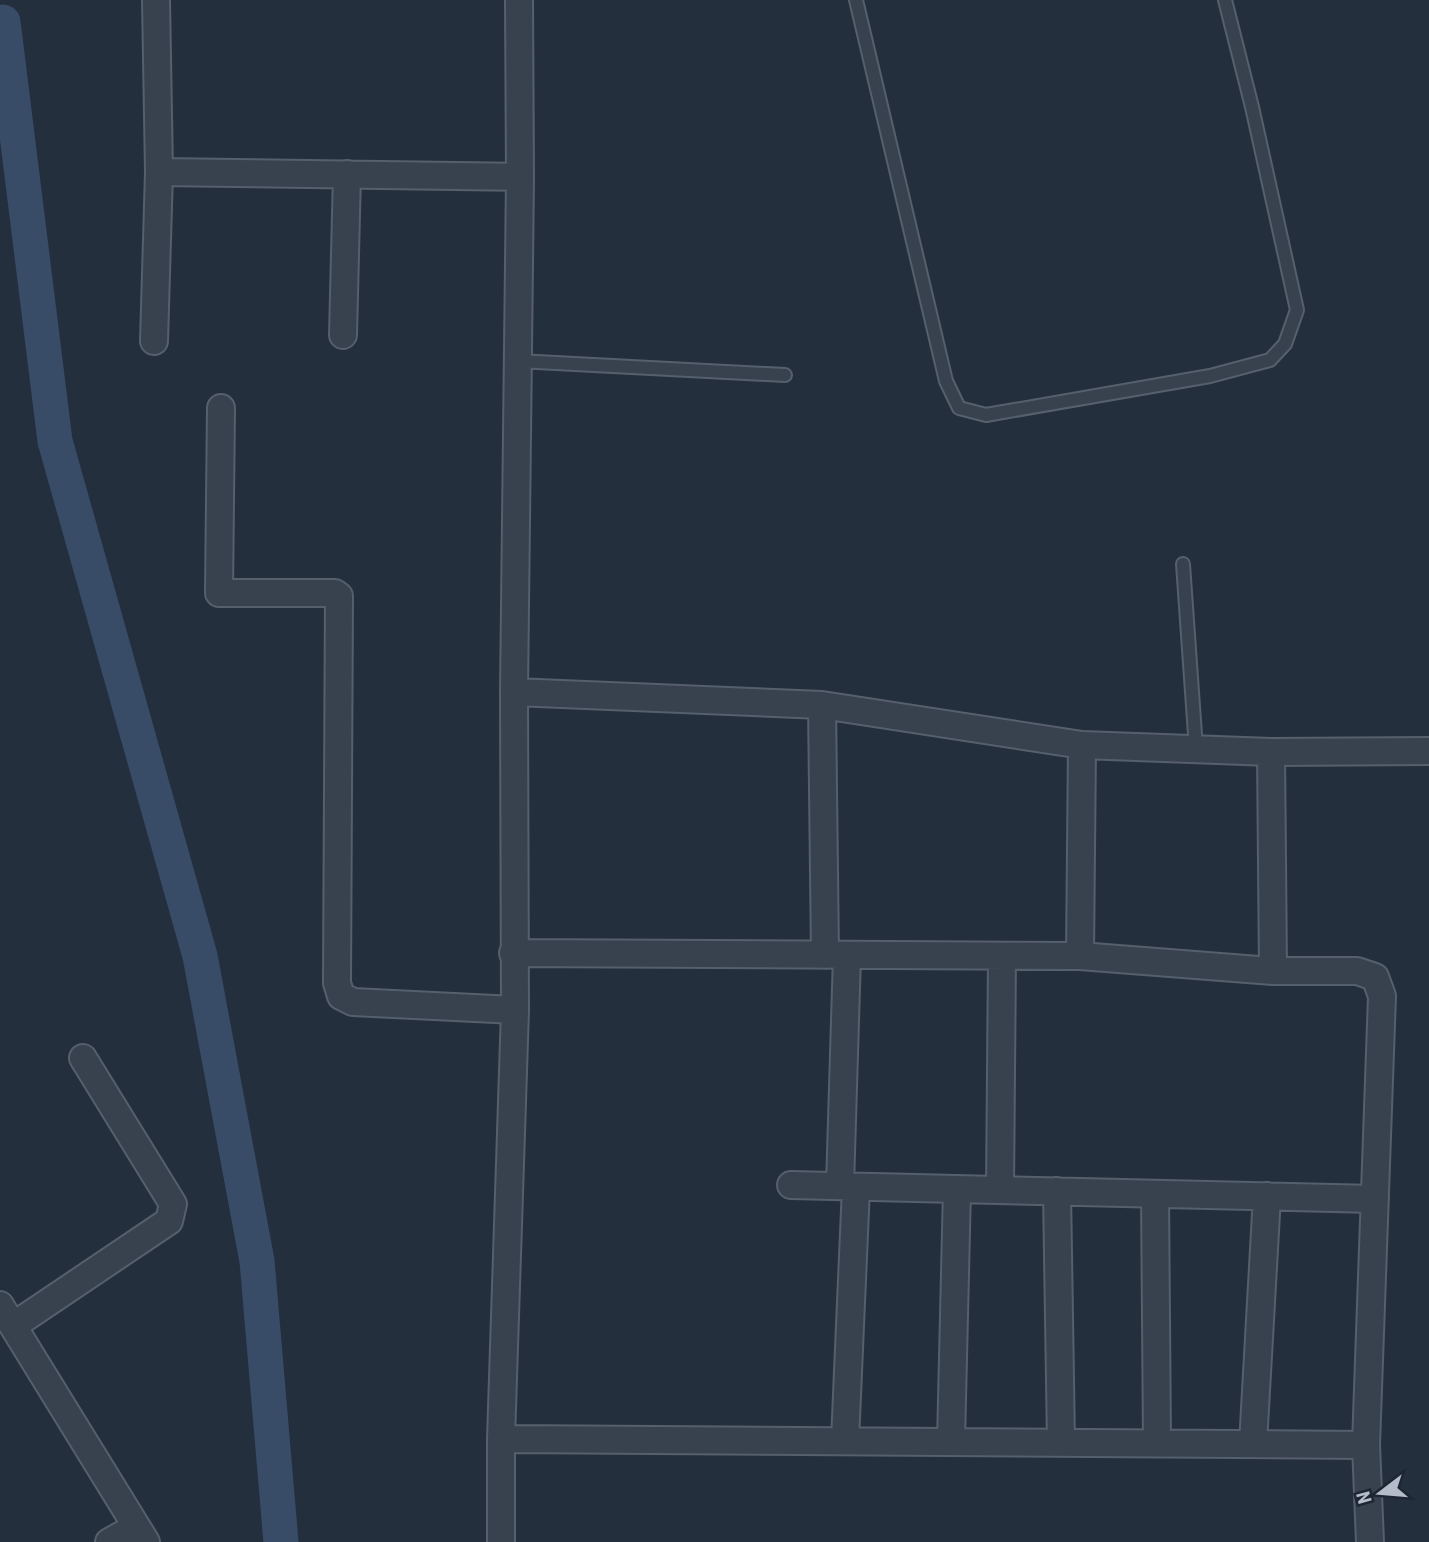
<svg xmlns="http://www.w3.org/2000/svg" width="1429" height="1542" font-family="'Roboto Condensed',sans-serif">
<style>
.lines{fill:none;stroke-linecap:round;stroke-linejoin:round}
.canal{stroke:#394c67;stroke-width:35}
.lane-casing{stroke:#565f6c;stroke-width:16}
.street-casing{stroke:#565f6c;stroke-width:30}
.lane{stroke:#38414e;stroke-width:12}
.street{stroke:#38414e;stroke-width:26}
</style>
<rect width="100%" height="100%" fill="#242f3e"/>
<g class="lines">
<path class="canal" d="M3 22 55 441 200 956 257 1261 281 1542"/>
<defs>
<path id="lane" d="M856 0 946 381 959 408 986 415 1210 376 1270 360 1285 344 1297 310 1252 107 1225 0
M518 361 785 375
M1183 564 1196 749"/>
<path id="street" d="M156 0 159 172
M343 335 347 174
M154 341 159 172 520 177
M221 408 219 593H335L339 596 337 983 341 996 353 1002 515 1010
M514 692 822 705 1082 745 1271 752 1429 751
M822 705 825 955
M1271 752 1273 971
M513 953 1080 956 1273 971H1357L1375 977 1382 996 1366 1445 1370 1542
M1080 956 1082 745
M791 1185 1375 1199
M840 1186 847 955
M1000 1190 1002 956
M1057 1191 1061 1443
M1155 1194 1157 1443
M0 1305 146 1542
M13 1326 169 1221 173 1204 83 1058
M501 1439 1366 1445
M845 1441 856 1187
M951 1442 957 1189
M1253 1444 1267 1196
M109 1542 136 1527
M501 1542V1439L515 1010 514 692 520 177 519 0"/>
</defs>
<use href="#lane" class="lane-casing"/>
<use href="#street" class="street-casing"/>
<use href="#lane" class="lane"/>
<use href="#street" class="street"/>
</g>
<g transform="translate(1380 1493) rotate(254)" stroke="#1d2633" stroke-width="5" paint-order="stroke">
<path d="M0-5L12 26L0 18L-12 26Z" fill="#b4bcc9"/>
<text y="-10" font-size="19" font-weight="bold" text-anchor="middle" fill="#b4bcc9">N</text>
</g>
</svg>
